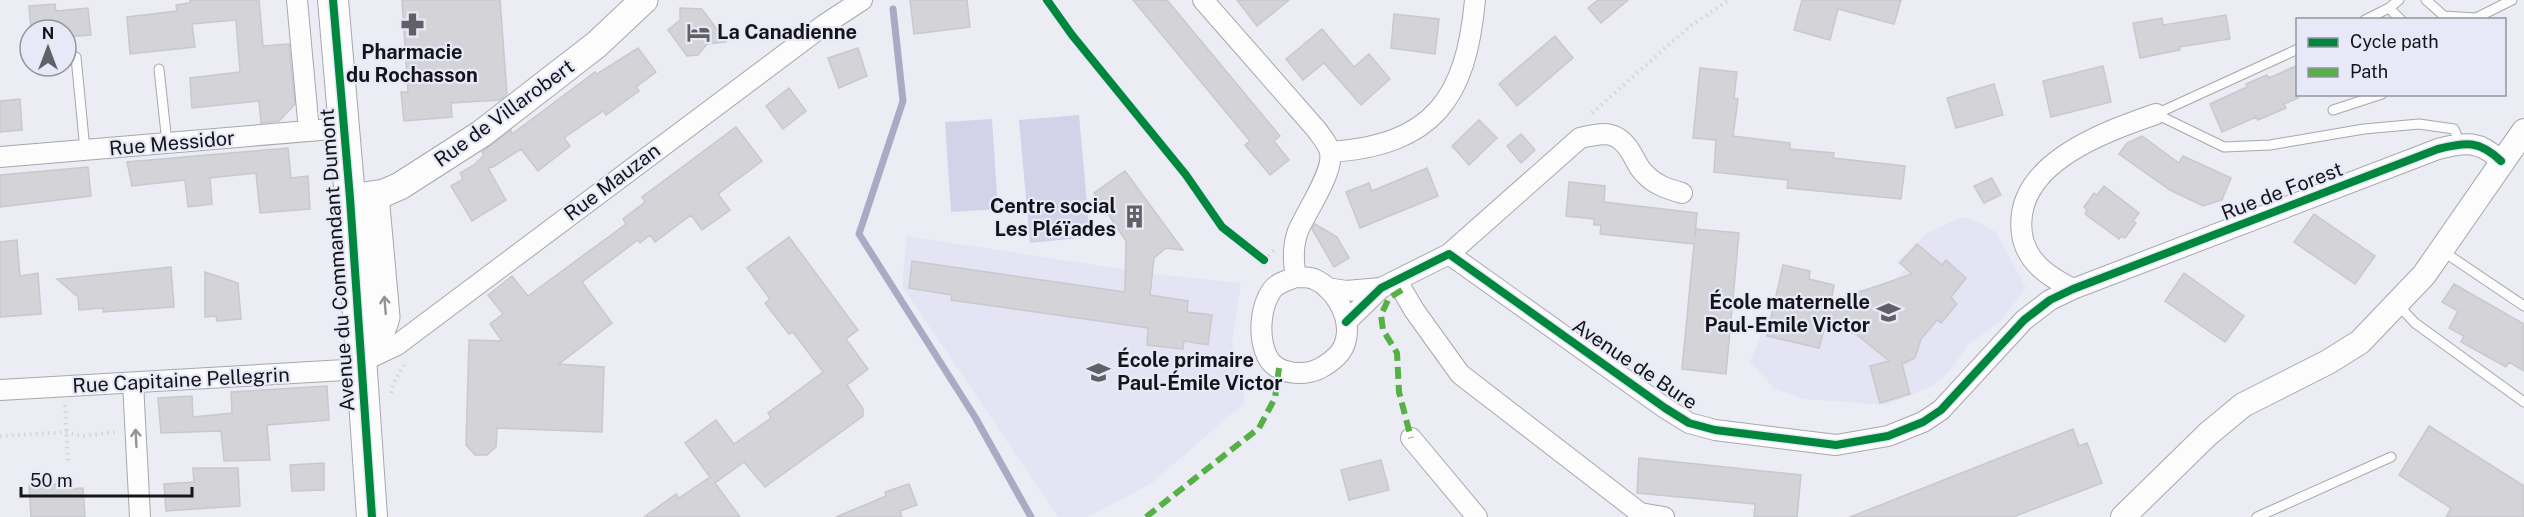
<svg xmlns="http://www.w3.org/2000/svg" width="2524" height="517" font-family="'Public Sans',sans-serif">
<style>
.built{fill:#e4e4f5}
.green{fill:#d2d2e9}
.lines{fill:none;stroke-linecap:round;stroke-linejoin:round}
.stream{stroke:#aaaac4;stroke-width:7}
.building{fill:#d3d3d8;stroke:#c8c8ce;stroke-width:1.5}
.service-casing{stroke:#a7a7ae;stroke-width:11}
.minor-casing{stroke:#a7a7ae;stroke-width:22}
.tertiary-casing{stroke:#a7a7ae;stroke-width:26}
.secondary-casing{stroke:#a7a7ae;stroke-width:29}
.primary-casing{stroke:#a7a7ae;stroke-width:32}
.path{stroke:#d4d4d7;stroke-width:4;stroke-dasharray:1.5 4.5;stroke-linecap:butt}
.service{stroke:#fcfcfd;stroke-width:9}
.minor{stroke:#fcfcfd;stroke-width:20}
.tertiary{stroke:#fcfcfd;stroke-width:24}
.secondary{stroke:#fcfcfd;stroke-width:27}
.primary{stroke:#fcfcfd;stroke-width:30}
.quiet{stroke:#55b145;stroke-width:6;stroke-dasharray:12 6;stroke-linecap:butt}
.cycleway-casing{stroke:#e8e9f8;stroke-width:11}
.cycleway{stroke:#00873e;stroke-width:8}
.oneway{stroke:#949496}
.labels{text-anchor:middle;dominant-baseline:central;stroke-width:4.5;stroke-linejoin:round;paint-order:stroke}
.poi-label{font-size:20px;font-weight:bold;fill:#141419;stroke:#e8e9f8;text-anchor:start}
.street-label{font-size:20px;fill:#141419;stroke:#e8e9f8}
</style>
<rect width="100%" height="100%" fill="#ececf4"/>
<path class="built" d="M1962 217 1976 221 1996 232 2026 288 1999 322 1967 346 1950 371 1932 386 1886 405 1804 399 1775 389 1750 362 1776 298 1783 265 1810 271 1809 279 1834 285 1832 300 1852 303V291L1877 286 1885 292 1905 268 1896 263 1927 233Z
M907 236 1147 273 1241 283 1232 342 1245 402 1152 483 1088 517H1058L902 286Z"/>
<path class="green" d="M1079 115 1090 237 1030 243 1019 120Z
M992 119 998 209 951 212 945 122Z"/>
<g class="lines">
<path class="stream" d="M893 9 903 101 859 234 975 417 1031 517"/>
</g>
<path class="building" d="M190 0H259L263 46 289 44 295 104 279 121 261 123 259 101 192 108 190 78 240 72 236 20 192 24 195 47 130 54 127 17 177 11 176 5 190 3Z
M402 0H500L507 94 500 100 451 103 452 117 404 121 401 92H408Z
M910 0H967L970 27 914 34Z
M1133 0H1167L1280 136 1274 141 1289 160 1270 175 1245 145 1250 141Z
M1237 0H1289L1257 26Z
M1598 0H1628L1601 23 1588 8Z
M1802 0H1901L1894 24 1838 9 1830 40 1794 30Z
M55 4 56 11 88 8 91 35 66 37V30H31L29 6Z
M680 8 702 9 726 42 707 44 698 55 687 56 668 30 680 20Z
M1394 14 1439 19 1435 54 1391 48Z
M2226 15 2230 39 2179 47 2180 50 2140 58 2133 23 2162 18 2163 25Z
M1322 29 1354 67 1369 54 1390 79 1361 105 1324 63 1303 80 1286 59Z
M1555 36 1573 58 1517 106 1499 84Z
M638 48 656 72 636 87 639 91 606 115 603 111 564 138 570 146 538 171 521 149 493 167 488 168 506 200 472 221 451 186 463 179 460 173 474 165 484 155 482 152 511 130 512 134 595 72 597 74Z
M858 48 867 76 839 88 828 58Z
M2298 65V98L2284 104 2286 108 2258 120 2256 117 2222 132 2210 104 2247 87 2246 84 2267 75 2269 78Z
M2103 66 2111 102 2051 117 2043 81Z
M1700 68 1737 72 1734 98 1738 99 1733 136 1790 143V149L1834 153 1833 158 1905 166 1901 199 1787 188 1788 180 1714 172 1716 140 1693 138Z
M1994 84 2003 115 1956 128 1947 98Z
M789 88 806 111 783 129 766 106Z
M20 99 22 130 0 132V101Z
M1479 120 1497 138 1469 165 1452 146Z
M736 127 762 161 718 194 730 210 702 230 691 215 655 242 650 235 640 243 638 240 582 282 612 323 559 364 604 367 602 432 497 428 496 447 487 455H475L466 445 469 340 502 341 490 324 503 314 488 295 512 276 528 296 626 224 623 219 645 202 642 197Z
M1521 134 1535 150 1521 163 1507 146Z
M2142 136 2179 163 2183 156 2231 178 2222 200 2203 206 2170 190 2119 154 2127 143Z
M288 148 291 178 308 176 310 209 260 213 256 173 210 178 212 204 188 207 185 180 132 186 127 162Z
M88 167 91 196 0 207V175Z
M1427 168 1438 196 1360 228 1346 192 1369 183 1372 191Z
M1125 171 1183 250 1166 248 1154 258 1150 295 1188 301 1187 312 1212 315 1208 345 1184 341 1183 349 1147 345 1148 328 951 300 952 295 909 288 912 261 1125 292 1126 241 1094 193Z
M1992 178 2001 195 1984 203 1974 186Z
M1569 182 1605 186 1604 202 1697 213 1695 237 1696 229 1739 233 1726 374 1682 369 1694 244 1600 234 1601 225H1594V219L1566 216Z
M2104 186 2139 213 2133 221 2136 223 2125 238 2121 236 2119 239 2085 214 2087 210 2084 207 2094 193 2097 195Z
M2314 214 2375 256 2355 284 2294 242Z
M1315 224 1337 237 1349 258 1334 267 1312 229Z
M789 237 858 330 846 339 868 369 847 385 863 409V416L765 487 744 462 715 483 740 517H644L676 494 679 498 710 477 685 443 716 420 734 444 771 418 768 413 823 372 793 332 789 334 765 303 770 299 747 268Z
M17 240 20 276 38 273 41 314 0 317V242Z
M1917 244 1942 265 1946 260 1966 278 1951 297 1957 304 1941 323 1937 320 1921 339 1915 358 1902 364 1910 394 1880 403 1870 366 1889 361 1856 334 1825 326 1819 348 1767 336 1783 265 1810 271 1809 279 1834 285 1831 302 1912 274 1900 263Z
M171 267 174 307 103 312V308L79 310 78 297 57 279Z
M205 272 238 283 241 319 217 321 216 316 205 317Z
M2184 273 2244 316 2225 342 2165 301Z
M2454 284 2524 324V371L2509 362 2506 367 2461 342 2464 336 2449 328 2458 311 2442 302Z
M327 386 329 420 267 425 270 460 224 461 221 431 161 433 158 398 192 396 193 417 232 413 231 392Z
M2429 426 2524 486V517H2446L2451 508 2399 475Z
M2073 429 2079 446 2087 443 2102 483 2013 517H1850Z
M1639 458 1801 475 1797 517H1754L1755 504 1637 493Z
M1381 460 1389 490 1349 500 1341 470Z
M324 463V490L292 491 290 465Z
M193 468H238L240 506 166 511 164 484 194 482Z
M69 484V489L83 488 85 517H31L29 485Z
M909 484 917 505 900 511 902 517H836L886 496 885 492Z"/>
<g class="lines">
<defs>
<path id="service" d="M2426 0 2444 16 2476 18 2512 0
M2389 8 2401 20
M2365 20 2389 8 2399 0
M76 57 85 150
M159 69 167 143
M2333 110 2382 94
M2156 114 2224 147 2270 145 2364 129 2419 124 2454 129 2460 143
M2156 114 2298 49
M2441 250 2524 306
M2397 304 2415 323 2524 402
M2257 517 2391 457"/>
<path id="minor" d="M297 0 309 131
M1203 0 1316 129C1321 136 1329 145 1330 153 1334 172 1306 212 1298 231 1293 245 1293 262 1296 277
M1330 152C1434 145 1466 98 1475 0
M0 157 344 128
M1449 254 1580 138C1605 132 1618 130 1632 154 1636 161 1639 169 1645 174 1655 185 1668 189 1682 193
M1296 277C1301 277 1309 277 1314 279 1335 288 1351 317 1346 339 1344 352 1334 360 1324 366 1308 377 1276 376 1267 356 1258 337 1260 307 1272 290 1277 283 1288 280 1296 277Z
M1397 281 1414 310 1460 374 1640 513 1664 517
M1327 288 1346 291 1381 288
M2073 289C2049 277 2026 262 2022 234 2012 164 2104 132 2156 114
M1346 322 1381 288 1449 254 1665 408 1689 423 1715 430 1836 445 1888 436 1923 422 1941 410 2024 320 2050 300 2073 289 2438 149C2466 142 2479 140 2501 161
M361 362 397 345 824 25 862 0
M133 383 140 517
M0 390 362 369
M1411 438 1477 517"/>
<path id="tertiary" d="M2123 517 2208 434 2243 405 2328 362 2360 342 2424 275 2524 131"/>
<path id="secondary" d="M350 198 384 193 400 186 481 134 596 45 644 0
M361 355C374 344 382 334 386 317L375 195"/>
<path id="primary" d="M333 0 350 198 372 517"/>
</defs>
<use href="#service" class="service-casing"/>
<use href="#minor" class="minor-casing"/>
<use href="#tertiary" class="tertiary-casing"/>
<use href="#secondary" class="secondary-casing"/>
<use href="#primary" class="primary-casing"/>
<path class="path" d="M1592 113 1689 27 1729 0
M1264 260 1274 250
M391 393 393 384 404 365
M65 405 68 461
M0 436 66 432 82 436 116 432"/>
<use href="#service" class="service"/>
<use href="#minor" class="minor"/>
<use href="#tertiary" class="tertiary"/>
<use href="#secondary" class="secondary"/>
<use href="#primary" class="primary"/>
<path class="quiet" d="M1402 290 1389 298 1381 315 1383 330 1397 353 1399 392 1411 438
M1146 517 1259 428 1275 398 1279 368"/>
<defs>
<path id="cycleway" d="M333 0 350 198 372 517
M1047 0 1072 35 1186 175 1222 227 1264 260
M1346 322 1381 288 1449 254 1665 408 1689 423 1715 430 1836 445 1888 436 1923 422 1941 410 2024 320 2050 300 2073 289 2438 149C2466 142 2479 140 2501 161"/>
</defs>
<use href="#cycleway" class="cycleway-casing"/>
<use href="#cycleway" class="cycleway"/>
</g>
<defs><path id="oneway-shaft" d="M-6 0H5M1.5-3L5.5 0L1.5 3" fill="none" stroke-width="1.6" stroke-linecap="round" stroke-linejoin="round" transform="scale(1.5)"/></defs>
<g class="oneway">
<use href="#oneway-shaft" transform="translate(385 305) rotate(-95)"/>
<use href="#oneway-shaft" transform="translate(136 438) rotate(-93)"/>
</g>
<defs>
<symbol id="pharmacy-bare" viewBox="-9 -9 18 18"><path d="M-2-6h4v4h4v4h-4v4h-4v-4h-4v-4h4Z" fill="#606066" stroke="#e8e9f8" stroke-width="2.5" paint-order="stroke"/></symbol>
<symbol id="hotel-bare" viewBox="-9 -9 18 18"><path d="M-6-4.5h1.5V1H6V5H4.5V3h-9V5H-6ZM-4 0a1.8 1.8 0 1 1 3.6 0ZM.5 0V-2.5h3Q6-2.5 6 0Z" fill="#606066" stroke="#e8e9f8" stroke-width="2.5" paint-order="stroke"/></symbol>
<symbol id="building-bare" viewBox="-9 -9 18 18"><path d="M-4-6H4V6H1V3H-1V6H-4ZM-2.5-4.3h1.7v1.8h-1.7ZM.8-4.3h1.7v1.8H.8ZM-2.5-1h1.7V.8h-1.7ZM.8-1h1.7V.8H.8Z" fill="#606066" stroke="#e8e9f8" stroke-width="2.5" paint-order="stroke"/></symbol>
<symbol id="school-bare" viewBox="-9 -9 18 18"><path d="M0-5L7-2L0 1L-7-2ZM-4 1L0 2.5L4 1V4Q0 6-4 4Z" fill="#606066" stroke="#e8e9f8" stroke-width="2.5" paint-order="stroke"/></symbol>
</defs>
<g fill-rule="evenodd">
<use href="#pharmacy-bare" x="396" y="8" width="33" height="33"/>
<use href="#hotel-bare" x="682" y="16" width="33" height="33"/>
<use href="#building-bare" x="1118" y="200" width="33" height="33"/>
<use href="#school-bare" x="1872" y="296" width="33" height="33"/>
<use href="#school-bare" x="1082" y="356" width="33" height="33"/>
</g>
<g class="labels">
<g class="poi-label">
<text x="717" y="32">La Canadienne</text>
<text x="412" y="52" text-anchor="middle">Pharmacie<tspan x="412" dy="23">du Rochasson</tspan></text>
<text x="1116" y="206" text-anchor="end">Centre social<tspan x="1116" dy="23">Les Pléïades</tspan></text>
<text x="1870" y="302" text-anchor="end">École maternelle<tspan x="1870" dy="23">Paul-Emile Victor</tspan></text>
<text x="1117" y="360">École primaire<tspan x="1117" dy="23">Paul-Émile Victor</tspan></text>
</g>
<g class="street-label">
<text transform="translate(504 113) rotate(-36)">Rue de Villarobert</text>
<text transform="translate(172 143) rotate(-5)">Rue Messidor</text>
<text transform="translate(612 182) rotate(-37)">Rue Mauzan</text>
<text transform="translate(2282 191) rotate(-21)">Rue de Forest</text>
<text transform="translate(337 260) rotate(-94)">Avenue du Commandant Dumont</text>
<text transform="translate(1635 364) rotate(34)">Avenue de Bure</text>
<text transform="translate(181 380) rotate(-3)">Rue Capitaine Pellegrin</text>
</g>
</g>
<rect x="2296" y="18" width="210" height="78" fill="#e8e9f8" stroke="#93949f" stroke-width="1.5"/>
<rect x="2308" y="38" width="30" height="9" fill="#00873e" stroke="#93949f" stroke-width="1.5"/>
<text x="2350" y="48" font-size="18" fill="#141419">Cycle path</text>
<rect x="2308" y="68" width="30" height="9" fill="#55b145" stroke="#93949f" stroke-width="1.5"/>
<text x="2350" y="78" font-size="18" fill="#141419">Path</text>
<g transform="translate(48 48)"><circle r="28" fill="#e8e9f8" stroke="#93949f" stroke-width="1.5"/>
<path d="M0-4.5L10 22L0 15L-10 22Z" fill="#606066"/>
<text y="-9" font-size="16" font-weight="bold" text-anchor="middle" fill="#141419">N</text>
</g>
<path d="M21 487v9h171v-9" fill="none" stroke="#141419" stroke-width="3"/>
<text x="30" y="487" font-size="18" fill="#141419" stroke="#e8e9f8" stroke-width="4.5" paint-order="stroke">50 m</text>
</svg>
